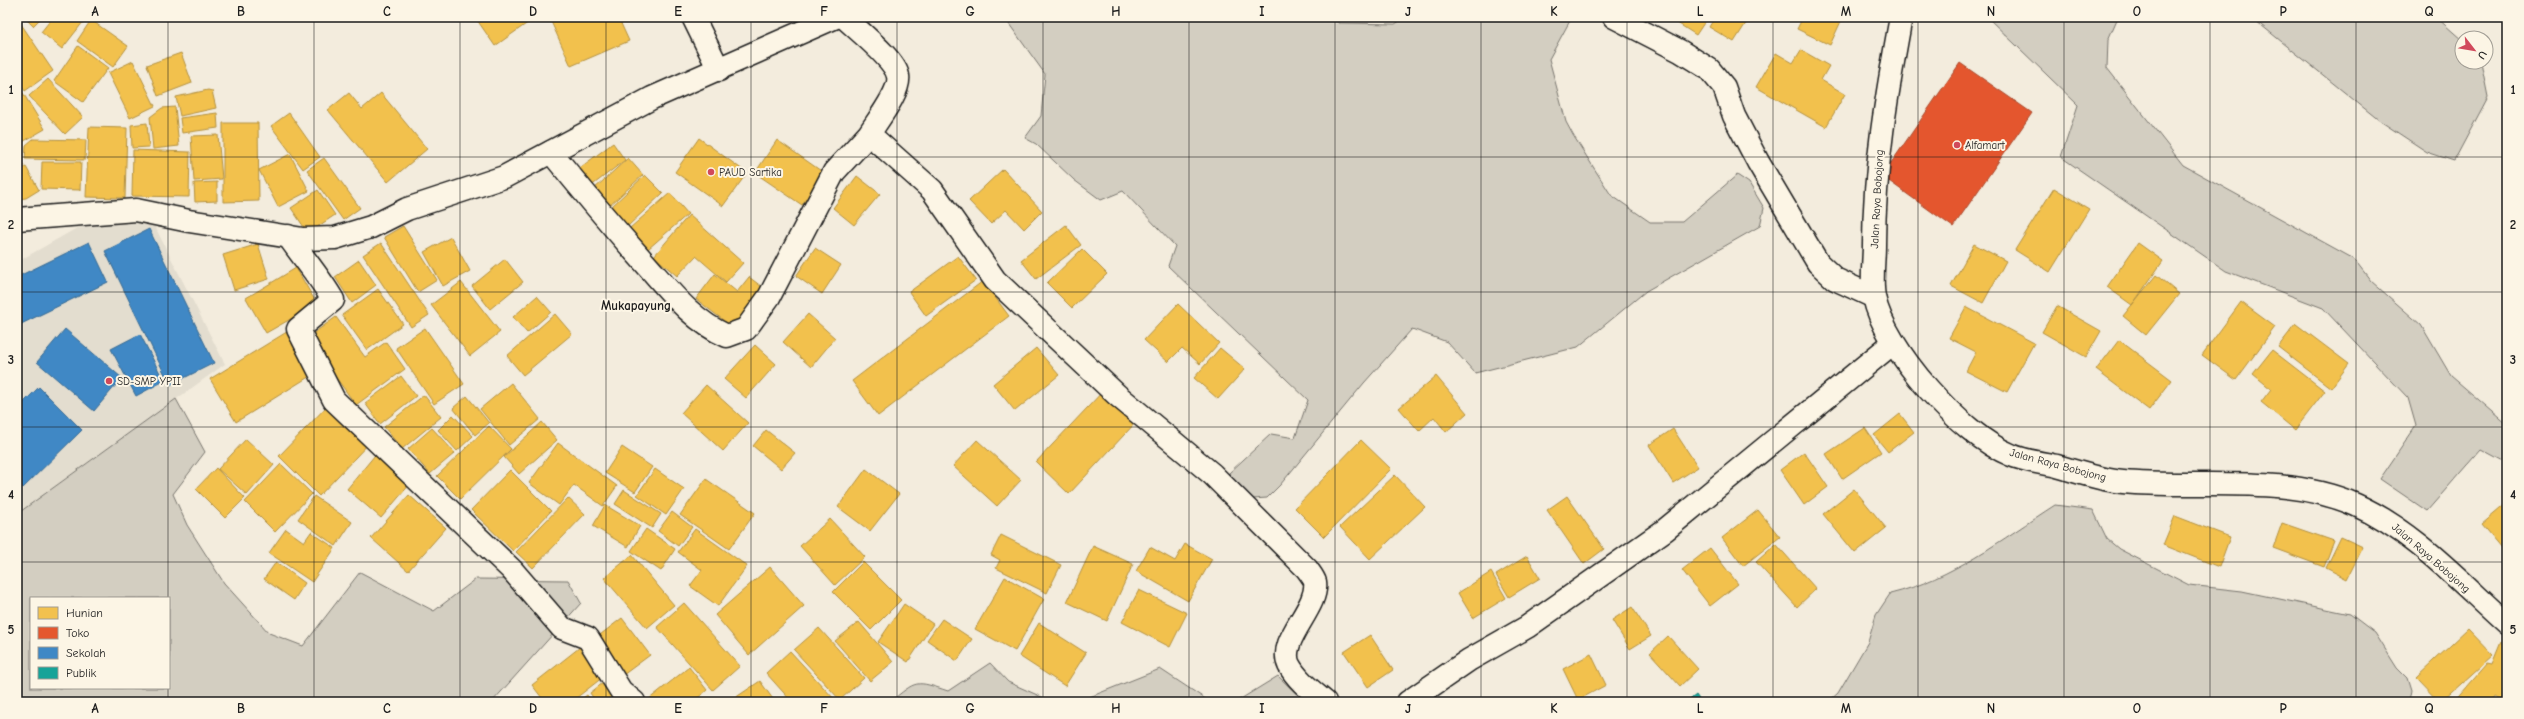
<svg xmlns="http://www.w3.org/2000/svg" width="2524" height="719" font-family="'Comic Neue',sans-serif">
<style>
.built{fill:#e3ddcf}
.green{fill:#d3cec1;stroke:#78756e;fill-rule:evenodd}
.homes{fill:#f2c14e;stroke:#b2903f}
.shops{fill:#e4572e;stroke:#a84529}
.schools{fill:#3f88c5;stroke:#346892}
.public{fill:#17a398;stroke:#187a73}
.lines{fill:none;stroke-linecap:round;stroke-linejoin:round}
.street-casing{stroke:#1c1c1c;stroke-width:25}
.secondary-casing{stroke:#1c1c1c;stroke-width:25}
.street{stroke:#fcf5e5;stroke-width:22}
.secondary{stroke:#fcf5e5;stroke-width:22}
.grid{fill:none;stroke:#1c1c1c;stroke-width:1;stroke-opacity:0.55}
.poi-dot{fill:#d1495b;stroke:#fcf5e5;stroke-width:1.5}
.labels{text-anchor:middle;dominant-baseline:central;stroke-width:4;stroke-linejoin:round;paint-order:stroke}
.poi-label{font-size:11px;fill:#1c1c1c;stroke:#fcf5e5;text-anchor:start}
.street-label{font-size:11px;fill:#1c1c1c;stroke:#fcf5e5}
.quarter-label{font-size:13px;font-weight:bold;fill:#1c1c1c;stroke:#fcf5e5}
.neatline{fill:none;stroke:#1c1c1c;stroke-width:1.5}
.grid-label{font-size:13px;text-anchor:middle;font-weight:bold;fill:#1c1c1c}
</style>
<rect width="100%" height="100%" fill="#f3ecdd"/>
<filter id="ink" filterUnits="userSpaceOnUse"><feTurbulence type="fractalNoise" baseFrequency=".025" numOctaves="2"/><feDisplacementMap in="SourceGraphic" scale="8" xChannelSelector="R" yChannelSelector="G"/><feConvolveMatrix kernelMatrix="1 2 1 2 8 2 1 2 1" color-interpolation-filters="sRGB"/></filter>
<g filter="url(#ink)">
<path class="built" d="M150 217 225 364 17 514V262L77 228Z"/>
<path class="green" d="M1004 17H1330L1339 23 1395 24 1407 17H1572L1549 59 1566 122 1573 135 1611 195 1650 222H1682L1737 175 1749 183 1764 208 1760 226 1646 291 1578 347 1475 373 1447 342 1412 329 1364 383 1280 485 1267 498 1253 499 1231 486 1229 473 1271 434 1295 438 1308 400 1168 266 1175 246 1123 191 1101 200 1074 180 1036 144 1025 138 1041 116 1045 74Z
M1987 17H2118L2108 40 2107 68 2183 165 2354 259 2371 281 2421 325 2451 376 2507 424V463L2481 449 2427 511 2380 479 2416 426 2408 398 2323 308 2226 271 2061 157 2078 105Z
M2251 17H2436L2462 40V62H2481L2488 97 2454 161 2427 152 2380 121Z
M176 399 205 452 173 494 187 525 224 583 269 633 303 646 360 572 434 611 476 579 568 580 581 603 492 702H17V514ZM31 598H169V688H31Z
M2055 505 2093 510 2107 539 2119 549 2189 585 2242 591 2350 614 2375 633 2397 668 2407 678 2411 691 2409 702H1828L1838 693 1868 642 1876 615 1890 594C1952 579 2002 539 2055 505Z
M990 663 1008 682 1053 702H890C917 680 915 680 948 691Z
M1160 669 1210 702H1077Z
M1278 676 1305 702H1232L1239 700Z"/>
<path class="homes" d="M24 17H42L33 26Z
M53 17H87L62 49 41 32Z
M475 17H536L495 46Z
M549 17H618L629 41 571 66Z
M1668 17H1708L1696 35Z
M1715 17H1750L1734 42 1709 27Z
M1803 17H1843L1830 45 1797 29Z
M91 20 128 46 113 67 77 41Z
M19 21 53 71 25 91 17 78Z
M78 46 108 68 83 102 54 81Z
M1801 50 1829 66 1821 80 1845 94 1826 127 1756 87 1776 53 1793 63Z
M181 53 192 83 158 96 147 65Z
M133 61 155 106 130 118 108 73Z
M48 79 83 117 65 134 29 96Z
M208 90 212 91 216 108 180 116 176 97Z
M23 93 45 129 19 144 17 140V97Z
M349 93 362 109 381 93 427 149 388 182 328 110Z
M175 107 179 146 153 149 150 117 162 108Z
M217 113 218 128 182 133 180 118Z
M289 113 320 157 303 169 271 126Z
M147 123 149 147 132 148 131 125Z
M223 123H258L259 201 223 202Z
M89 127 127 128 125 198 86 197Z
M218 135 222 179 194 181 191 136Z
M699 138 747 173 723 206 675 172Z
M33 139 86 140 85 160 25 159 26 145Z
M777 140 824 173 802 205 755 173Z
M613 143 625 160 590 187 577 170Z
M133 150 190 152 189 197 132 196Z
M17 152 24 166 17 170Z
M290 154 309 191 278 207 259 170Z
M324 158 360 208 343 220 307 170Z
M628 158 643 175 608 207 593 190Z
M42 162H81L80 190 41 189Z
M26 167 39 190 26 198 17 199V172Z
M1003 169 1042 211 1024 229 1006 210 991 224 969 201Z
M645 175 663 193 628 226 610 208Z
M857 176 880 194 854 225 833 208Z
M217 182V201L195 202 194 183Z
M2054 188 2089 209 2050 272 2015 250Z
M318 190 335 215 308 233 291 208Z
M670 193 688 214 648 249 630 228Z
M689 215 743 263 726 282 696 256 677 276 654 256Z
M1066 225 1081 245 1036 279 1021 260Z
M403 226 437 280 418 292 384 237Z
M451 237 470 271 443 286 424 252Z
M381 243 429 315 411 327 363 255Z
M2138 243 2163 261 2132 305 2107 287Z
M258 244 269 279 234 290 223 255Z
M1974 244 2006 261 1983 303 1951 286Z
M815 248 841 265 822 294 796 276Z
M1082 249 1107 274 1072 308 1047 283Z
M958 256 976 280 926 316 909 292Z
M505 259 523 282 490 309 472 286Z
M359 260 376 285 352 303 335 277Z
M296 268 317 304 266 333 246 298Z
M715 274 737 292 749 277 766 290 736 330 696 299Z
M2156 275 2179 294 2146 335 2123 316Z
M983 281 1009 316 878 416 852 381Z
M461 282 500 332 470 356 431 305Z
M378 289 403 324 367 350 342 315Z
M537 296 551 312 527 333 513 317Z
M2241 302 2275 327 2236 380 2202 355Z
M1178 304 1219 343 1200 364 1182 348 1168 362 1144 340Z
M2057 306 2101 331 2086 357 2042 332Z
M1966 307 2034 343 2007 392 1966 371 1976 352 1949 338Z
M555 314 572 334 523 375 507 356Z
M808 314 835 338 811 367 783 342Z
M336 317 365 357 386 342 405 369 356 405 307 338Z
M2296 324 2349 364 2331 388 2278 347Z
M425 328 464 384 434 404 396 348Z
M290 330 315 373 236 422 210 379Z
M2119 340 2172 380 2149 410 2096 370Z
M755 345 776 364 746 398 724 379Z
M1036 348 1059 375 1015 411 993 384Z
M1220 348 1245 369 1218 399 1194 378Z
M2272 350 2325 391 2295 430 2261 402 2271 389 2253 374Z
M401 376 416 396 380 424 365 403Z
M1436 376 1467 413 1446 432 1434 417 1419 431 1399 408Z
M511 383 540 419 509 445 480 409Z
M706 385 748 423 723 451 681 413Z
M1105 389 1138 420 1069 494 1036 462Z
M424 395 441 417 402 449 384 427Z
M467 396 489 423 475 435 453 408Z
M331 402 373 439 319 496 279 456Z
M1900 414 1914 432 1888 452 1874 435Z
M453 415 473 436 457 451 438 430Z
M542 422 557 440 519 474 504 457Z
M489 426 511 449 460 499 437 476Z
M432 428 455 453 430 474 408 449Z
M1865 428 1881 452 1842 479 1826 454Z
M1673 429 1698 467 1673 483 1649 445Z
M766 430 795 453 781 469 753 446Z
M246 439 274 465 247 495 218 469Z
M977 440 1021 480 997 506 953 466Z
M1361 440 1391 469 1324 537 1295 508Z
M558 443 617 486 603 506 574 485 559 505 529 483Z
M622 447 652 467 635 492 605 473Z
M1804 452 1828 487 1804 505 1780 470Z
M375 455 410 484 381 518 347 489Z
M281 464 312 494 275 532 245 502Z
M216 468 245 498 225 518 196 489Z
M655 469 684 489 666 515 637 495Z
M866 469 899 494 870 531 838 507Z
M510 470 551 511 513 551 471 510Z
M1395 475 1425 507 1370 559 1340 527Z
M706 479 755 513 729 549 680 515Z
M1854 489 1886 528 1855 553 1823 514Z
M624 490 661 514 652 528 615 504Z
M409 495 446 528 408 571 371 538Z
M314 496 352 522 336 546 298 519Z
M1567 496 1604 549 1584 564 1547 510Z
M568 498 585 514 533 568 516 552Z
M2507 503V544L2501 549 2481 525Z
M605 505 640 526 628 547 593 526Z
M1758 510 1780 537 1743 566 1722 538Z
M672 512 692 527 678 546 658 531Z
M2175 516 2230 537 2219 567 2163 545Z
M830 519 865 557 835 585 800 546Z
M2282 523 2334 541 2324 567 2273 548Z
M286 529 304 542 311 532 335 548 312 582 269 553Z
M646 529 675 549 661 571 631 551Z
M695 529 747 566 718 606 690 586 702 570 678 552Z
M1001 535 1061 565 1047 593 996 568 1000 560 991 555Z
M2341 537 2363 547 2347 579 2326 568Z
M1185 544 1212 559 1188 601 1136 571 1150 547 1175 561Z
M1776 544 1816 589 1797 607 1756 562Z
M1093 546 1133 564 1107 621 1067 602Z
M1710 548 1738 584 1710 606 1682 570Z
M632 555 674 605 647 628 604 578Z
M1527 556 1540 578 1509 597 1496 575Z
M276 562 305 583 294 600 264 579Z
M863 562 901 600 871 630 833 592Z
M770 567 804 606 749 655 715 615Z
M1491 572 1506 598 1473 618 1458 593Z
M1005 577 1044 599 1015 651 975 629Z
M1139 590 1187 613 1170 647 1122 622Z
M684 603 740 666 713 690 657 627Z
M904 604 933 624 908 662 878 642Z
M1632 607 1651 636 1630 649 1612 620Z
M622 618 650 655 619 678 592 641Z
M942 619 972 639 957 661 927 640Z
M859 622 893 662 870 681 835 641Z
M1039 623 1086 653 1065 686 1019 656Z
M819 628 864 678 840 700 794 650Z
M2468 629 2493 655 2441 702 2417 677Z
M1370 635 1393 670 1368 687 1344 652Z
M1668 636 1698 669 1680 686 1650 653Z
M2501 642 2507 647V695L2503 702 2494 697 2491 702H2453L2487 663 2492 664Z
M584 644 607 674 571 702H545L532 685Z
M790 651 836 701 835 702H792L766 673Z
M1591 654 1606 685 1578 700 1563 669Z
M689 667 707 690 693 702H650L648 700Z
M608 679 620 702H596L590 693Z
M760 681 775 702H729Z
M587 695 592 702H578Z"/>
<path class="shops" d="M1960 63 2032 113 1953 227 1882 176Z"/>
<path class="schools" d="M149 229 214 363 170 385 105 251Z
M89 242 108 282 17 326V277Z
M65 329 122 378 94 411 37 362Z
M140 334 164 381 136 396 111 349Z
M39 387 82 430 23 488 17 482V409Z"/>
<path class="public" d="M1696 695 1701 702H1687Z"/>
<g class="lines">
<defs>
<path id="street" d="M693 17 719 70
M844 17C857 30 895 59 898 76 901 91 877 121 869 134L932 190 995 280 1117 395 1212 474 1307 569C1309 572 1314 578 1315 582 1319 608 1277 640 1289 665 1297 680 1312 691 1325 702
M1614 17 1680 51 1709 69 1724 87 1734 116 1758 162 1818 263 1835 279 1874 297
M551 152C581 189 612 226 644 262 669 290 692 321 727 336L746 329 769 297 834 172 869 134
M288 236C303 258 320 277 333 300L298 329 334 400 512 570 562 628 588 638 621 691 634 702
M1408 702 1469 660 1527 627 1665 530 1893 343"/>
<path id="secondary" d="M1901 17C1887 93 1874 167 1874 245 1874 261 1871 281 1874 297 1885 350 1961 435 2011 455 2025 461 2042 463 2057 466 2078 472 2101 480 2123 482 2199 489 2284 473 2356 505 2414 531 2460 582 2507 624
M17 219 136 210 189 221 303 239 335 238 371 227 407 209 504 177 652 98 836 17"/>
</defs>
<use href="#street" class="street-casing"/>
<use href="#secondary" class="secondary-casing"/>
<use href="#street" class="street"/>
<use href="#secondary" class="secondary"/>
</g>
</g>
<path class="grid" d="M168 17V598M314 17V702M460 17V702M606 17V702M751 17V702M897 17V702M1043 17V702M1189 17V702M1335 17V702M1481 17V702M1627 17V702M1773 17V702M1918 17V702M2064 17V702M2210 17V702M2356 17V702M17 157H2507M17 292H2507M17 427H2507M17 562H2507M168 688V702"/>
<g class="poi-dot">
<circle cx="1957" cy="145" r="4"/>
<circle cx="711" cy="172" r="4"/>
<circle cx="109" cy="381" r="4"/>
</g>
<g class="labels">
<g class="poi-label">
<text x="1965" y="145">Alfamart</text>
<text x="719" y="172">PAUD Sartika</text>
<text x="117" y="381">SD-SMP YPII</text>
</g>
<g class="street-label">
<text transform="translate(1877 199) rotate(-87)">Jalan Raya Bobojong</text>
<text transform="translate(2058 465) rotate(15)">Jalan Raya Bobojong</text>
<text transform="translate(2431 558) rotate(41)">Jalan Raya Bobojong</text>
</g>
<g class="quarter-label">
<text x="636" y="305">Mukapayung</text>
</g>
</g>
<rect width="2524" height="719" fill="none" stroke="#fcf5e5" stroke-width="44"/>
<rect x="30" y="597" width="140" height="92" fill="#fcf5e5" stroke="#a29e95"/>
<rect x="38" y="607" width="20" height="12" fill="#f2c14e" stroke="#a29e95"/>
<text x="66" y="617" font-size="12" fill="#1c1c1c">Hunian</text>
<rect x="38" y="627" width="20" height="12" fill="#e4572e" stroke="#a29e95"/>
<text x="66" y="637" font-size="12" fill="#1c1c1c">Toko</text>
<rect x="38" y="647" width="20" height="12" fill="#3f88c5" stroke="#a29e95"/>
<text x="66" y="657" font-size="12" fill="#1c1c1c">Sekolah</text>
<rect x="38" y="667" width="20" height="12" fill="#17a398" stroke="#a29e95"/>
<text x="66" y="677" font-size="12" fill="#1c1c1c">Publik</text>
<g transform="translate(2474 50) rotate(121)"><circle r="19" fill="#fcf5e5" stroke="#a29e95"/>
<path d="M0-3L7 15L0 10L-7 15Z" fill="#d1495b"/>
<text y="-6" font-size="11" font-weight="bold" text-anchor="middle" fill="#1c1c1c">U</text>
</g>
<rect x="22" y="22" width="2480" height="675" class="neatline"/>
<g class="grid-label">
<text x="95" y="16">A</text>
<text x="241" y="16">B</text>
<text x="387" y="16">C</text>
<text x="533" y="16">D</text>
<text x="678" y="16">E</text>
<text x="824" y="16">F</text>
<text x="970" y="16">G</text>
<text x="1116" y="16">H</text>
<text x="1262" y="16">I</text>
<text x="1408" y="16">J</text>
<text x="1554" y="16">K</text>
<text x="1700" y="16">L</text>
<text x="1846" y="16">M</text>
<text x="1991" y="16">N</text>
<text x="2137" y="16">O</text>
<text x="2283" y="16">P</text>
<text x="2429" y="16">Q</text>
<text x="11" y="94">1</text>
<text x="2513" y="94">1</text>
<text x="11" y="229">2</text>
<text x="2513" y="229">2</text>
<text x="11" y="364">3</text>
<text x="2513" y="364">3</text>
<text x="11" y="499">4</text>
<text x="2513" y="499">4</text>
<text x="11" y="634">5</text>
<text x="2513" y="634">5</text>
<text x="95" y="713">A</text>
<text x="241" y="713">B</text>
<text x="387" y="713">C</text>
<text x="533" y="713">D</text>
<text x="678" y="713">E</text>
<text x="824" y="713">F</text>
<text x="970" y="713">G</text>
<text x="1116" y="713">H</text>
<text x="1262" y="713">I</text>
<text x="1408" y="713">J</text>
<text x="1554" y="713">K</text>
<text x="1700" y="713">L</text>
<text x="1846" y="713">M</text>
<text x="1991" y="713">N</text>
<text x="2137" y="713">O</text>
<text x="2283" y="713">P</text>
<text x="2429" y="713">Q</text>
</g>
</svg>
